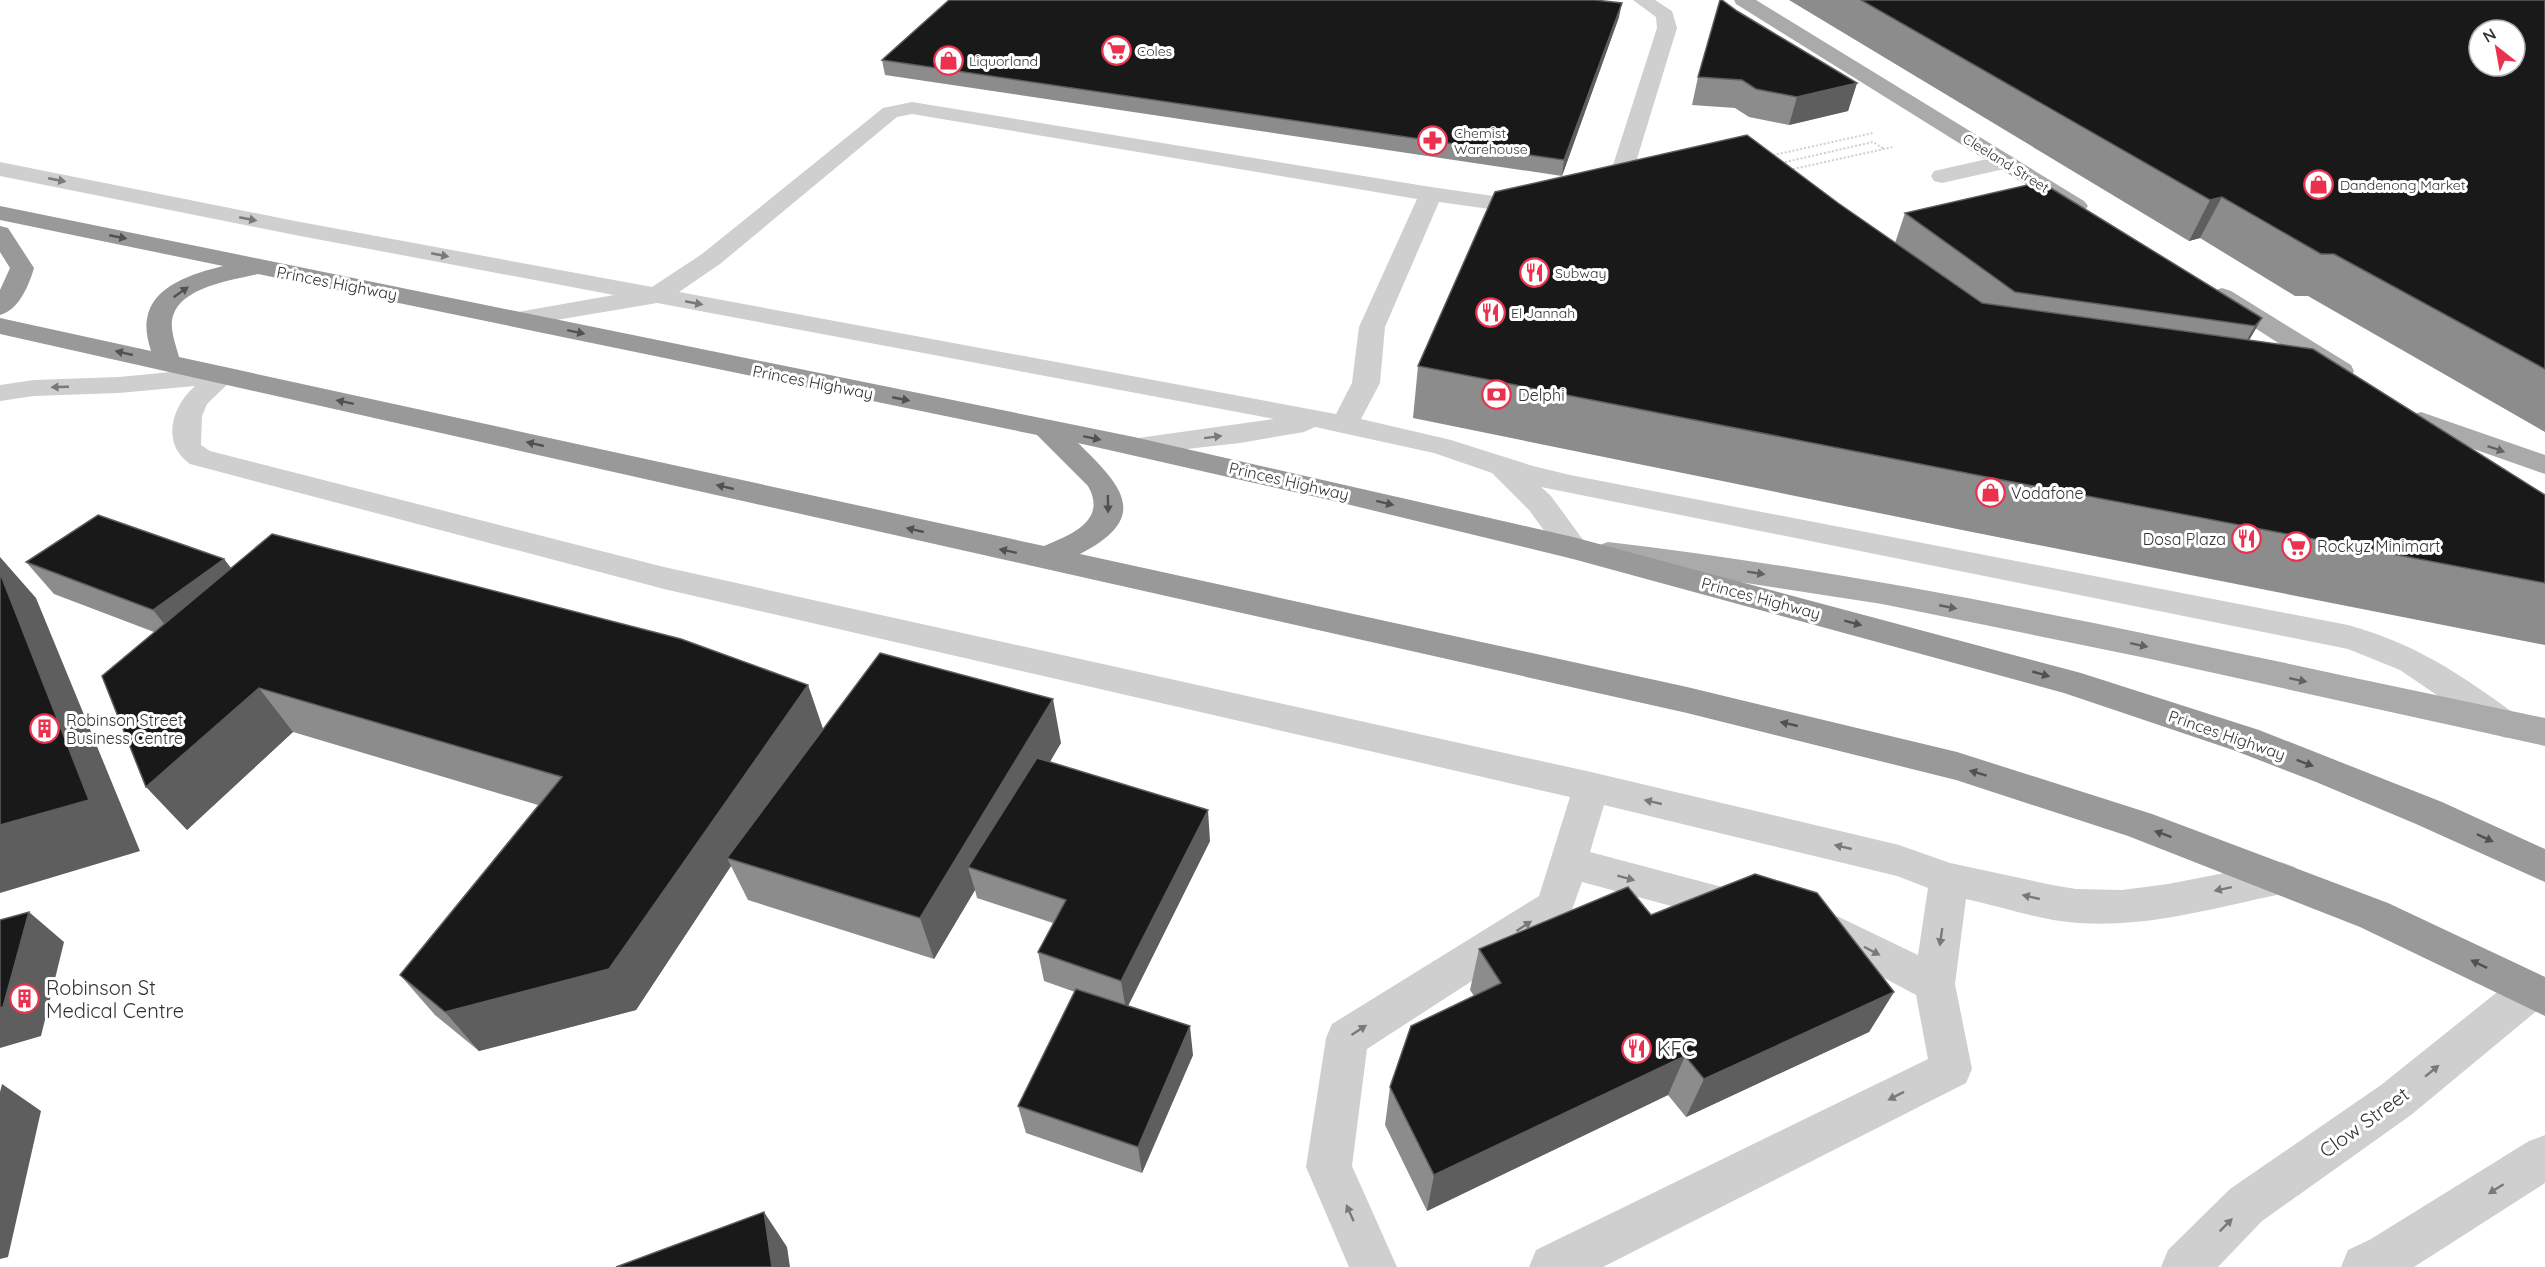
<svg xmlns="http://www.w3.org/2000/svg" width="2545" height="1267" font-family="Quicksand,sans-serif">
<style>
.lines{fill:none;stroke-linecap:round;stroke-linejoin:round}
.path{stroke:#cfcfcf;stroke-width:2;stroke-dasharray:2 2;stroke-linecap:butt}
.minor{fill:#cfcfcf;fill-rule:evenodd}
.major{fill:#aaa;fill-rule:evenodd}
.highway{fill:#999;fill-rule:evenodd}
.wall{fill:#8c8c8c}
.shaded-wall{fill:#5e5e5e}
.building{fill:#191919;stroke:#5e5e5e;stroke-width:1.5;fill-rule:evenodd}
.oneway{fill:#797979}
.oneway2{fill:#515151}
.oneway3{fill:#626262}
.labels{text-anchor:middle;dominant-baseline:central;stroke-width:6;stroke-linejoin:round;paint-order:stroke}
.far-poi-label{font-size:14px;fill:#323232;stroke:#fff;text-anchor:start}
.far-street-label{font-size:14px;fill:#323232;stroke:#fff}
.street-label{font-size:16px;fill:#323232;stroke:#fff}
.poi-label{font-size:16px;fill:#323232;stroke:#fff;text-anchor:start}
.near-poi-label{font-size:20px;fill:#323232;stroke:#fff;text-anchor:start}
.near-street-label{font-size:20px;fill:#323232;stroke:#fff}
</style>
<rect width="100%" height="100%" fill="#fff"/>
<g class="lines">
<path class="path" d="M1769 156 1873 133
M1781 163 1873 142 1884 149
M1789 170 1893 147"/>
<path class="minor" d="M1633 0H1655L1672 11 1677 28 1636 162 1620 195 1599 200 1591 198 1588 193 1591 188 1603 185 1614 162 1657 28 1656 17Z
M912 102 1431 187 1542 203 1546 208 1542 213 1534 215 1439 202 1385 327 1380 383 1361 419 1451 440 1533 466 1570 475 2348 625C2417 644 2461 675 2518 716L2524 725 2518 734 2506 738 2494 734 2400 670 2348 649 1541 487 1551 496 1589 548 1584 555 1573 559 1562 555 1529 510 1492 473 1434 453 1315 427 1304 432 1240 443 1134 455 1124 452 1120 446 1124 440 1274 419 657 303 515 327 506 324 502 319 506 314 614 295 295 235 0 176V162L295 221 652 287 702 254 883 108ZM912 114 1417 199 1359 327 1352 383 1336 414 679 292 720 264 897 117Z
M2005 155 2013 157 2016 162 2013 167 1942 183 1934 181 1931 176 1934 171Z
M223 367 233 369 237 375 207 404 202 416 201 445 210 451 664 567 1591 772 1899 845 1950 863 2052 885 2076 889 2122 890 2168 884 2281 862 2295 867 2300 878 2295 889 2281 894C2214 908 2146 928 2078 923 2040 920 2002 907 1966 899L1955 984 1972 1069 1966 1083 1603 1267H1529L1536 1250 1928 1059 1916 995 1830 949 1798 939 1792 927 1798 915 1812 910 1839 917 1918 955 1928 888 1897 876 1604 805 1590 852 1756 896 1762 908 1756 920 1742 925 1582 882 1569 918 1367 1049 1352 1166 1397 1267H1349L1306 1167 1326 1038 1332 1024 1539 896 1570 797 664 589 190 464C161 444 171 407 195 386L119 393 34 396 0 401V385L34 380 119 377Z
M2531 972 2545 977V1004L2411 1115 2262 1221 2218 1267H2161L2168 1250 2230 1189 2381 1085 2516 977Z
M2545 1135V1183L2414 1267H2341L2348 1250 2371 1239 2529 1141Z"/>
<path class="major" d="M1734 0H1756L2084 201 2088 206 2084 211 2076 213 2068 211 1736 4Z
M2222 288 2231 291 2351 365 2354 371 2351 377 2341 379 2331 377 2213 301 2209 296 2213 291Z
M2421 412 2545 455V474L2411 427 2407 421 2411 415Z
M1608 542C1924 579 2234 654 2545 718V746L2146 658 1882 604 1597 560 1592 553 1597 546Z"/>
<path class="highway" d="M0 206 1134 437 1573 537 2081 673 2259 730 2442 802 2545 849V882L2416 824 2316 782 2233 750 2064 693 1573 559 1334 501 1078 443C1122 486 1152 517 1080 554L1687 687 1957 752 2152 814 2388 903 2545 977V1016L2360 927 2128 836 1956 780 1687 713 0 334V318L151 351C148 341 145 329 147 319 152 285 195 273 223 266L0 220ZM258 274 1037 435 1088 486C1108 521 1070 535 1044 546L179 357C176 345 169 328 173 316 182 286 234 280 258 274Z
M0 226 8 228 34 268C29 285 19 310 0 315V290L10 268 0 252Z"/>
</g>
<path class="wall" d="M1789 0H2545V432L2308 296H2295L2200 238 2189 241Z
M1737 11 1857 83 1848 111 1789 125 1749 117 1735 108 1692 105 1698 77Z
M1619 17 1562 176 885 75 882 60Z
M1838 203 1895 243 1905 213 2262 318 2249 340 2545 495V645L1967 531 1413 418 1418 366Z
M224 559 231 568 808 685 823 729 1061 743 1049 762 1210 841 1128 1006 1193 1055 1142 1173 1026 1133 1018 1106 1075 992 1044 981 1038 952 1053 923 977 898 975 890 934 959 748 900 731 866 636 1010 479 1051 435 1015 400 975 538 805 293 732 187 830 154 632 54 594 26 562Z
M1651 915 1894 992 1869 1032 1686 1117 1668 1095 1427 1211 1385 1125 1390 1087 1474 996 1470 990 1479 949Z"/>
<path class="shaded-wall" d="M1622 3 1619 17 1562 176 1564 160Z
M1857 83 1848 111 1789 125 1797 97Z
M2222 197 2200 238 2189 241 2210 200Z
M2262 318 2237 361 2230 369 2255 326Z
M0 557 36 598 140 851 0 893Z
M224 559 248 591 179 642 153 610Z
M808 685 823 729 727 858 731 866 636 1010 479 1051 445 1012Z
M259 688 293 732 187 830 146 787Z
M1053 699 1061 743 985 873 968 867 975 890 934 959 920 918Z
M1208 810 1210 841 1126 1010 1121 981Z
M29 912 64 942 41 1036 0 1048V1008Z
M1894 992 1869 1032 1686 1117 1704 1079Z
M1190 1026 1193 1055 1142 1173 1138 1147Z
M1685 1056 1668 1095 1427 1211 1434 1175Z
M2 1084 41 1111 8 1257 0 1259V1092Z
M764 1212 787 1247 790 1267H772Z"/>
<path class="building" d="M949 0H1595L1622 3 1564 160 882 60Z
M1720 0H1722L1737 11 1857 83 1797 97 1756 89 1742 80 1698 77Z
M1861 0H2545V369L2334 254H2321L2222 197 2210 200ZM2479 30H2515V66H2479Z
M1747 135 1838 203 1982 303 2313 349 2545 495V583L1992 478 1418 366 1495 192Z
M2041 182 2262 318 2255 326 2015 292 1905 213Z
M98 515 224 559 153 610 26 562Z
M272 534 681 639 808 685 609 969 445 1012 400 975 562 777 259 688 146 787 102 676Z
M0 573 89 800 0 825Z
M880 653 1053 699 920 918 727 858Z
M1037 758 1208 810 1121 981 1038 952 1066 900 968 867Z
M1755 874 1817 893 1894 992 1704 1079 1685 1056 1434 1175 1390 1087 1411 1026 1501 983 1479 949 1628 887 1651 915Z
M29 912 3 1007 0 1008V920Z
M1076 989 1190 1026 1138 1147 1018 1106Z
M764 1212 772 1267H616Z"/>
<defs><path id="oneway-solid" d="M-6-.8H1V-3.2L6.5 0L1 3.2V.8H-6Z" transform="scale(1.5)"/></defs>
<g class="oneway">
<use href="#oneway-solid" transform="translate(57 180) rotate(11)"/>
<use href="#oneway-solid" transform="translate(248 219) rotate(11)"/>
<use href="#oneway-solid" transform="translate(440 255) rotate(11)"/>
<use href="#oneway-solid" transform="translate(694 303) rotate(11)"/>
<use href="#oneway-solid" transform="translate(60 387) rotate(178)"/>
<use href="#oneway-solid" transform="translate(1213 437) rotate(-7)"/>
<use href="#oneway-solid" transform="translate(1653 802) rotate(-167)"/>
<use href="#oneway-solid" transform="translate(1843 847) rotate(-167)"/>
<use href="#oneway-solid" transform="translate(1626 878) rotate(15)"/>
<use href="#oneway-solid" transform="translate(2223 889) rotate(168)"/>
<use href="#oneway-solid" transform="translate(2031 897) rotate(-167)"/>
<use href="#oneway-solid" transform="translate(1524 926) rotate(-33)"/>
<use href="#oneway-solid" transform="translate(1941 937) rotate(98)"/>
<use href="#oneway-solid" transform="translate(1872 951) rotate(28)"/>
<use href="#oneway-solid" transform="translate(1359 1030) rotate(-33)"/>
<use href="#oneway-solid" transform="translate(2432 1071) rotate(-39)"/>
<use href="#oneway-solid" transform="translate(1896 1096) rotate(153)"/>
<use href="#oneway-solid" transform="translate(2496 1189) rotate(148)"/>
<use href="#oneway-solid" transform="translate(1350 1213) rotate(-114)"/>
<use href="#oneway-solid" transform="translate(2226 1225) rotate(-45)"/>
</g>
<g class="oneway2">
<use href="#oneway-solid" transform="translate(118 237) rotate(11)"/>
<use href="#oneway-solid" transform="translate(181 292) rotate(-35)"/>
<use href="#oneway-solid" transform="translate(576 332) rotate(12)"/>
<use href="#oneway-solid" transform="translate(124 353) rotate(-167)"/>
<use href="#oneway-solid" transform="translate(901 399) rotate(11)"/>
<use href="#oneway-solid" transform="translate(345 402) rotate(-168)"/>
<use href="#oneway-solid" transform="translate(1092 438) rotate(12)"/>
<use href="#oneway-solid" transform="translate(535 444) rotate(-167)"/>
<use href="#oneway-solid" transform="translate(725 487) rotate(-167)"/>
<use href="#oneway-solid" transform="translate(1385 503) rotate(14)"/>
<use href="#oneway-solid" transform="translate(1108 504) rotate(89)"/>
<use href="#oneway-solid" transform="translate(915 530) rotate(-167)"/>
<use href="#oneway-solid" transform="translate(1008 551) rotate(-168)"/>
<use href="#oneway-solid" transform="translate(1853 623) rotate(15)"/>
<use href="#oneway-solid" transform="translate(2041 674) rotate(16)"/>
<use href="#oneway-solid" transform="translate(1789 724) rotate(-167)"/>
<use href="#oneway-solid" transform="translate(2305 763) rotate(21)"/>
<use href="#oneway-solid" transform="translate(1978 773) rotate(-163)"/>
<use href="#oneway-solid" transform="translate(2163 834) rotate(-160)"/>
<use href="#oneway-solid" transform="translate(2485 838) rotate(25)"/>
<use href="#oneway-solid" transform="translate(2479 964) rotate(-154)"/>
</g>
<g class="oneway3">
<use href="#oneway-solid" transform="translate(2496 449) rotate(19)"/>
<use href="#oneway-solid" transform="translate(1756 573) rotate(9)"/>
<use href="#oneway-solid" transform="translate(1948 607) rotate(11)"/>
<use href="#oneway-solid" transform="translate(2139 645) rotate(12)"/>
<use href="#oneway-solid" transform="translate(2298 680) rotate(12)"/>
</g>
<defs>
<symbol id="supermarket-ring" viewBox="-11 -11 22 22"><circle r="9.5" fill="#fff" stroke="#ec314f" stroke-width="1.5"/><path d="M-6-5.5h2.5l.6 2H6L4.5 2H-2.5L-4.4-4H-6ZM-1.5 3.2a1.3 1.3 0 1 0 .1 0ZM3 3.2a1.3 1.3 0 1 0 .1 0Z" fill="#ec314f"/></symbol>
<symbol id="shop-ring" viewBox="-11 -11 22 22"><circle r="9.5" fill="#fff" stroke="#ec314f" stroke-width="1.5"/><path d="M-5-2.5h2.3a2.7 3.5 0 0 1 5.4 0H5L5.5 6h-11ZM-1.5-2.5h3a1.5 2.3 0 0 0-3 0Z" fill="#ec314f"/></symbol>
<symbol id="pharmacy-ring" viewBox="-11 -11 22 22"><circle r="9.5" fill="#fff" stroke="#ec314f" stroke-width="1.5"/><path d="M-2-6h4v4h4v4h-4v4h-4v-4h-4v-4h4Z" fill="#ec314f"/></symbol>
<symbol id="restaurant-ring" viewBox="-11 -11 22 22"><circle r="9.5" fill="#fff" stroke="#ec314f" stroke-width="1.5"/><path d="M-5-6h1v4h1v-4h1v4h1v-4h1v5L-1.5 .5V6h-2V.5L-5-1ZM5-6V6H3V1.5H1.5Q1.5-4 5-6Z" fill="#ec314f"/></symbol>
<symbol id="bank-ring" viewBox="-11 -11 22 22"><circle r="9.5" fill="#fff" stroke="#ec314f" stroke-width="1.5"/><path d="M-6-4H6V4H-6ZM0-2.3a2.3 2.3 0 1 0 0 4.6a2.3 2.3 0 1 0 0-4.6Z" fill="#ec314f"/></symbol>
<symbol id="building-ring" viewBox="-11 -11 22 22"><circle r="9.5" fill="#fff" stroke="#ec314f" stroke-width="1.5"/><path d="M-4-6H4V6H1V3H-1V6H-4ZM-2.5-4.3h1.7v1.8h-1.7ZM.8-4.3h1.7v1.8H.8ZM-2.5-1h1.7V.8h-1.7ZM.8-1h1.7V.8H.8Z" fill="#ec314f"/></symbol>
</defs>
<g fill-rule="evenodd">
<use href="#supermarket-ring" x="1100" y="34" width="33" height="33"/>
<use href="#shop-ring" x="932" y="44" width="33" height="33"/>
<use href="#pharmacy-ring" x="1416" y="124" width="33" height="33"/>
<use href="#shop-ring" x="2302" y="168" width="33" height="33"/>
<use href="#restaurant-ring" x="1518" y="256" width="33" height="33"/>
<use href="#restaurant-ring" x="1474" y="296" width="33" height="33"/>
<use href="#bank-ring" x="1480" y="378" width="33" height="33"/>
<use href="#shop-ring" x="1974" y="476" width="33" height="33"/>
<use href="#restaurant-ring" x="2230" y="522" width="33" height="33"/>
<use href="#supermarket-ring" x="2280" y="530" width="33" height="33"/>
<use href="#building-ring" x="28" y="712" width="33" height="33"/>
<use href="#building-ring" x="8" y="982" width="33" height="33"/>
<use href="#restaurant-ring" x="1620" y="1032" width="33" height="33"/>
</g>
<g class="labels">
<g class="far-poi-label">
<text x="1137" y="51">Coles</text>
<text x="969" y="61">Liquorland</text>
<text x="1454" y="133">Chemist<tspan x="1454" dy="16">Warehouse</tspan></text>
<text x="2340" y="185">Dandenong Market</text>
<text x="1555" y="273">Subway</text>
<text x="1511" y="313">El Jannah</text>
</g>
<g class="far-street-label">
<text transform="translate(2006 163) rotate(32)">Cleeland Street</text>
</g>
<g class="street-label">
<text transform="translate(337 283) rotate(11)">Princes Highway</text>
<text transform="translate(813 382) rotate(11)">Princes Highway</text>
<text transform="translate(1289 481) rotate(13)">Princes Highway</text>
<text transform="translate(1761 598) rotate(15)">Princes Highway</text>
<text transform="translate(2227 735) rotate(19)">Princes Highway</text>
</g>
<g class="poi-label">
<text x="1518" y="395">Delphi</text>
<text x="2011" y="493">Vodafone</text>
<text x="2226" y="539" text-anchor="end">Dosa Plaza</text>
<text x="2317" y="546">Rockyz Minimart</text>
<text x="66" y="720">Robinson Street<tspan x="66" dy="18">Business Centre</tspan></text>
</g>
<g class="near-poi-label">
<text x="46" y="987">Robinson St<tspan x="46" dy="23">Medical Centre</tspan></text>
<text x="1657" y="1048">KFC</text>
</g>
<g class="near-street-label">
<text transform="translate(2364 1122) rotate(-36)">Clow Street</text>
</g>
</g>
<g transform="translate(2497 48) rotate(329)"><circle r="28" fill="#ffffff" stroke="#adadad" stroke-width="1.5"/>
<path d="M0-4.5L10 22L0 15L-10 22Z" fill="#ec314f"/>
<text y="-9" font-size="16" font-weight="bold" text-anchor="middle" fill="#323232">N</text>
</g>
</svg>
